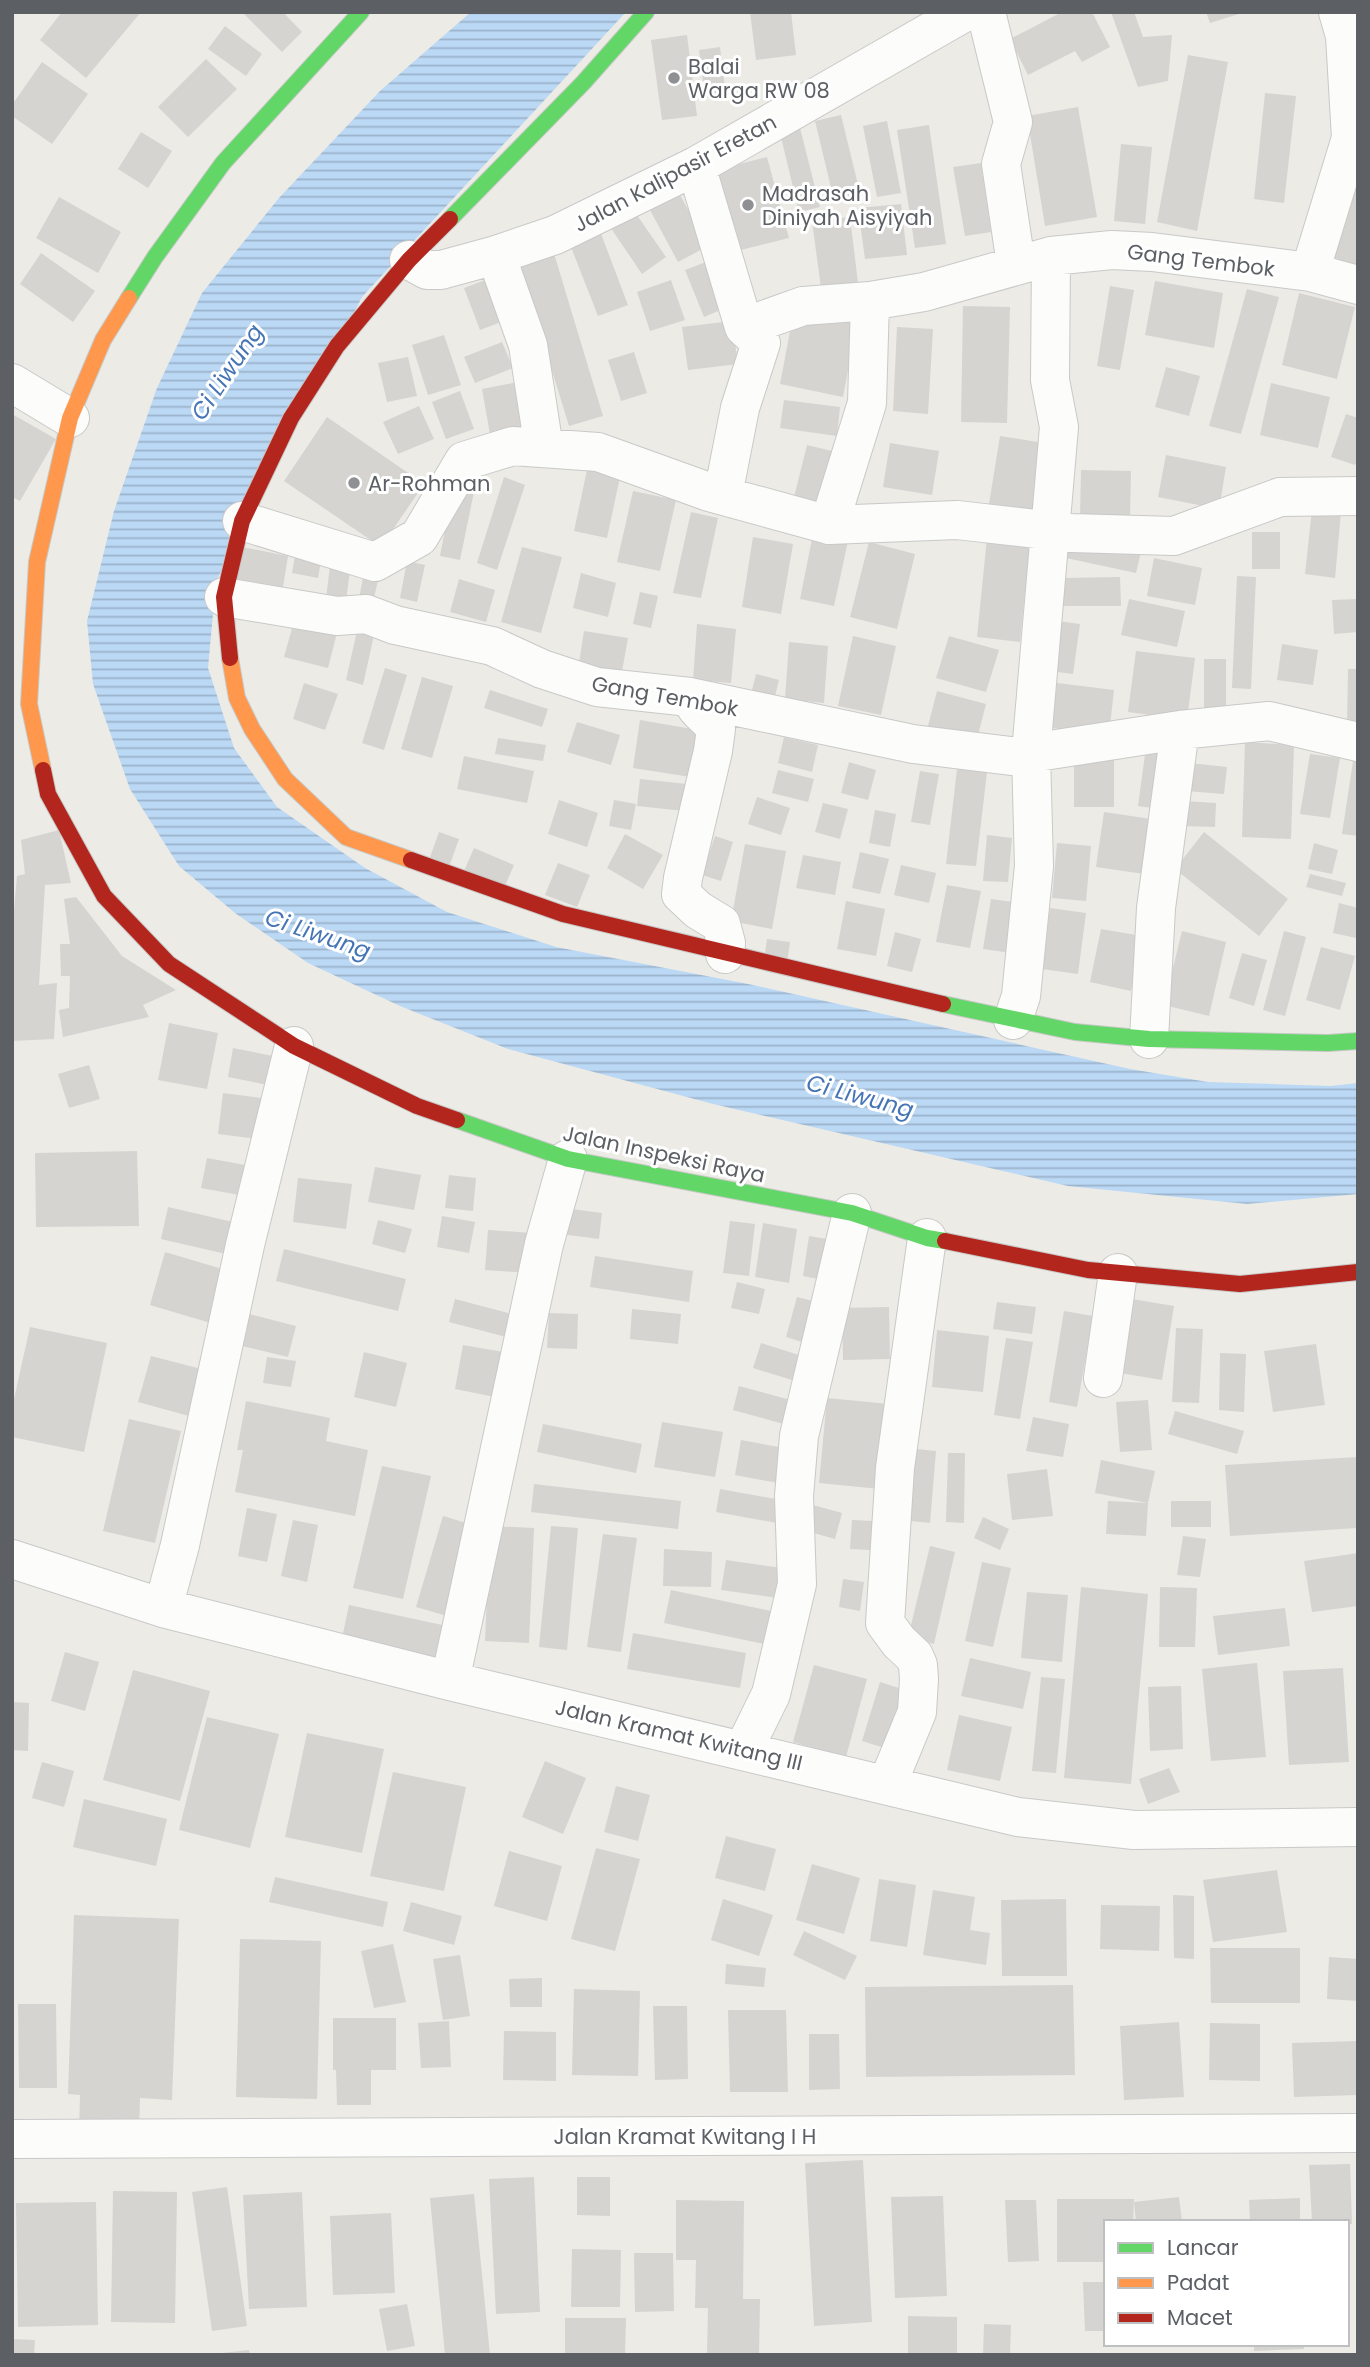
<svg xmlns="http://www.w3.org/2000/svg" width="1370" height="2367" font-family="Poppins,sans-serif">
<style>
.water{fill:url(#water-rules)}
.building{fill:#d5d4d1}
.lines{fill:none;stroke-linecap:round;stroke-linejoin:round}
.street-casing{stroke:#c8c9c8;stroke-width:40}
.fast-casing{stroke:#c7c8c6;stroke-width:18}
.slow-casing{stroke:#c7c8c6;stroke-width:18}
.jam-casing{stroke:#c7c8c6;stroke-width:18}
.street{stroke:#fcfcfb;stroke-width:38}
.fast{stroke:#63d668;stroke-width:16}
.slow{stroke:#ff974d;stroke-width:16}
.jam{stroke:#b3261e;stroke-width:16}
.poi-dot{fill:#8e9092;stroke:#fff;stroke-width:2.5}
.labels{text-anchor:middle;dominant-baseline:central;stroke-width:6;stroke-linejoin:round;paint-order:stroke}
.poi-label{font-size:21px;fill:#5c5f64;stroke:#fff;text-anchor:start}
.street-label{font-size:21px;fill:#5c5f64;stroke:#fff}
.water-label{font-size:23px;font-style:italic;fill:#4675b5;stroke:#fff}
</style>
<defs>
<pattern id="water-rules" width="6" height="5" patternUnits="userSpaceOnUse" patternTransform="scale(1.75)"><rect width="6" height="5" fill="#bbd8f5"/><path d="M0 2.5h6" fill="none" stroke="#9bb2ca"/></pattern>
</defs>
<rect width="100%" height="100%" fill="#ecebe6"/>
<path class="water" d="M471 12H626L362 297 216 581 208 668 234 748 277 807 365 868 447 912 556 947 748 984 1130 1069 1208 1082 1331 1086 1358 1083V1194L1247 1204 1068 1186 713 1104 508 1049 400 1006 308 963 235 913 179 866 130 789 93 684 87 621 114 511 157 388 202 293 279 198 380 91Z"/>
<path class="building" d="M62 12H141L86 78 40 40Z
M242 12H283L302 32 282 52Z
M750 12H791L796 55 756 60Z
M1062 12H1092L1110 47 1082 62 1075 51 1028 75 1010 39Z
M1111 12H1134L1143 37 1172 35 1168 81 1138 87Z
M1206 12H1242V13L1210 23Z
M225 26 262 54 246 76 208 49Z
M687 35 697 116 662 120 651 40Z
M720 47 726 96 705 98 699 50Z
M1188 55 1228 62 1197 231 1157 222Z
M206 59 237 89 188 137 158 107Z
M42 62 88 94 52 144 12 116V105Z
M1265 93 1296 96 1284 203 1254 199Z
M1078 107 1097 217 1045 226 1027 116Z
M841 115 861 197 835 204 815 121Z
M887 121 901 193 877 197 863 126Z
M929 125 946 244 915 248 897 130Z
M800 128 820 207 799 212 780 133Z
M141 132 172 151 148 188 118 169Z
M1121 144 1152 147 1145 224 1114 221Z
M767 157 789 238 728 253 707 172Z
M981 163 991 232 965 236 953 167Z
M1358 164V270L1325 259Z
M680 195 708 246 678 262 650 210Z
M59 197 121 232 98 273 36 238Z
M901 204 907 255 865 259 858 208Z
M630 205 666 257 642 274 606 221Z
M850 217 858 283 821 288 812 221Z
M600 231 628 305 598 316 569 242Z
M553 250 603 416 569 426 518 260Z
M41 253 95 291 73 322 20 284Z
M711 260 730 306 704 317 685 270Z
M488 279 504 321 480 330 464 288Z
M671 280 685 320 650 331 637 292Z
M1155 281 1223 293 1214 348 1145 335Z
M1110 286 1134 290 1120 370 1097 366Z
M1247 289 1279 297 1241 434 1209 426Z
M1299 293 1355 307 1337 379 1282 365Z
M963 306 1010 307 1007 423 961 422Z
M794 310 857 322 843 397 780 384Z
M732 321 738 364 688 370 682 327Z
M897 327 933 329 928 414 893 411Z
M444 335 461 385 428 395 412 345Z
M502 342 513 368 475 383 464 357Z
M634 352 647 393 621 401 608 360Z
M408 357 417 396 387 402 378 363Z
M1166 367 1200 376 1189 416 1155 407Z
M518 382 529 433 491 440 482 389Z
M1271 383 1330 397 1318 448 1260 435Z
M460 391 474 429 446 439 432 402Z
M784 400 840 407 837 436 780 428Z
M419 406 434 439 398 454 383 422Z
M12 414 56 439 20 501 12 497Z
M1346 414 1358 418V458L1355 465 1331 457Z
M327 417 424 484 381 547 284 481Z
M1000 436 1044 443 1034 510 989 504Z
M890 443 939 451 932 495 883 487Z
M807 445 832 451 817 511 792 505Z
M1166 455 1226 467 1219 509 1158 497Z
M587 470 620 477 607 538 574 531Z
M1081 470 1131 471 1130 518 1080 517Z
M504 477 525 485 497 570 477 563Z
M454 483 475 487 460 560 440 556Z
M633 491 676 500 660 571 617 562Z
M1312 509 1341 512 1335 578 1305 574Z
M691 512 718 518 701 598 673 593Z
M988 528 1031 532 1020 642 977 637Z
M1252 532H1280V569H1252Z
M813 534 848 541 834 606 800 599Z
M753 537 793 544 781 614 742 607Z
M1071 538 1141 552 1136 573 1066 558Z
M869 542 915 554 897 629 850 617Z
M242 547 288 556 283 587 237 579Z
M522 547 562 557 541 633 501 622Z
M296 549 322 555 318 578 292 573Z
M1154 558 1202 568 1195 605 1147 596Z
M407 561 425 565 417 602 400 598Z
M366 563 381 567 372 607 358 603Z
M330 566 350 570 346 601 326 598Z
M581 573 616 583 608 617 573 608Z
M1237 576 1256 577 1251 689 1232 688Z
M1120 577 1121 606H1062L1061 578Z
M459 579 495 590 486 622 450 612Z
M640 592 658 596 651 628 633 624Z
M1129 599 1185 611 1177 647 1121 635Z
M1358 599V632L1334 634 1332 600Z
M1051 620 1080 624 1073 674 1043 670Z
M294 621 337 633 328 668 284 657Z
M697 624 736 629 731 683 693 680Z
M357 631 374 635 363 685 346 680Z
M584 631 628 638 621 677 578 669Z
M853 636 896 646 881 715 838 706Z
M949 636 999 650 986 692 936 678Z
M789 642 828 646 824 703 785 699Z
M1282 644 1318 650 1313 685 1277 680Z
M1136 651 1195 658 1187 720 1128 712Z
M1204 659H1226V710H1204Z
M385 668 407 675 384 750 362 743Z
M1348 669H1358V723H1347Z
M756 674 779 680 774 700 751 694Z
M422 677 453 686 432 758 401 749Z
M304 683 338 694 325 730 293 719Z
M1057 683 1114 690 1109 735 1052 728Z
M490 690 548 709 542 727 484 708Z
M937 691 986 704 977 739 928 726Z
M640 720 704 731 697 778 633 768Z
M577 722 620 735 611 765 567 752Z
M784 737 818 745 812 772 778 763Z
M498 738 546 745 543 761 495 754Z
M1245 742 1294 745 1291 839 1242 837Z
M1146 747 1168 750 1160 809 1138 806Z
M1310 754 1340 758 1330 818 1300 814Z
M464 756 534 771 527 803 457 789Z
M1074 756H1114V807H1074Z
M1353 761H1358V836L1342 834Z
M849 762 876 770 868 800 841 793Z
M1189 763 1227 767 1224 794 1186 791Z
M957 769 987 772 976 866 946 864Z
M778 770 814 779 808 802 772 793Z
M920 771 939 774 930 825 911 822Z
M640 779 687 784 685 811 637 806Z
M757 797 790 808 781 835 748 824Z
M559 800 598 813 587 847 548 834Z
M614 800 636 804 631 830 609 826Z
M1185 801 1216 803 1215 827 1183 826Z
M823 803 848 809 840 839 815 832Z
M875 810 896 814 890 847 869 843Z
M1104 812 1158 820 1151 875 1096 867Z
M59 830 71 883 45 885 39 985 57 983 54 1039 12 1041V934L17 876 25 874 21 840Z
M439 832 459 839 449 867 429 860Z
M1204 832 1288 899 1259 936 1175 869Z
M625 834 663 855 643 889 607 868Z
M987 835 1012 838 1008 882 983 881Z
M715 836 733 842 721 881 702 875Z
M1057 843 1091 846 1086 901 1052 898Z
M1314 843 1338 850 1332 874 1308 869Z
M745 844 786 851 772 929 731 921Z
M474 848 514 865 504 888 464 871Z
M860 852 889 859 880 894 852 888Z
M803 855 841 862 835 895 796 888Z
M558 863 590 875 577 907 545 895Z
M901 865 936 873 929 903 894 895Z
M1310 874 1346 883 1342 896 1306 887Z
M947 885 981 891 970 948 936 942Z
M76 897 122 956 176 990 143 1005 149 1017 63 1037 59 1010 69 1008 70 976H61L60 944H70L64 899Z
M991 899 1019 903 1011 953 983 949Z
M846 901 885 909 876 956 837 949Z
M1339 903 1358 908 1356 938 1333 933Z
M1050 908 1086 913 1078 974 1042 969Z
M1101 929 1142 936 1131 991 1090 982Z
M1182 931 1226 942 1209 1016 1164 1005Z
M1284 931 1306 937 1285 1016 1263 1010Z
M895 932 921 939 912 972 887 966Z
M767 939 790 942 787 963 764 960Z
M1321 947 1355 956 1340 1010 1306 1000Z
M1242 953 1267 960 1254 1006 1229 998Z
M169 1023 218 1033 207 1089 158 1080Z
M233 1048 278 1057 273 1086 228 1077Z
M89 1065 100 1099 69 1108 58 1074Z
M223 1093 269 1099 265 1140 218 1134Z
M137 1151 139 1226 36 1227 35 1153Z
M207 1158 261 1168 256 1198 201 1188Z
M375 1167 421 1175 414 1210 368 1202Z
M449 1175 476 1178 473 1211 445 1208Z
M298 1178 352 1184 346 1229 293 1222Z
M168 1207 233 1222 226 1254 161 1239Z
M564 1208 602 1213 599 1239 561 1234Z
M442 1216 475 1222 469 1253 437 1247Z
M378 1220 412 1229 405 1253 372 1244Z
M730 1221 755 1224 749 1276 723 1273Z
M763 1223 797 1229 789 1283 755 1277Z
M488 1230 532 1233 529 1273 485 1270Z
M809 1236 833 1240 827 1281 803 1276Z
M284 1249 406 1279 398 1311 276 1281Z
M165 1252 229 1271 214 1324 150 1305Z
M595 1256 693 1271 689 1302 590 1287Z
M737 1282 765 1289 759 1314 731 1308Z
M797 1297 813 1301 802 1342 786 1337Z
M1120 1297 1174 1306 1162 1380 1108 1371Z
M455 1299 520 1316 514 1339 449 1322Z
M997 1302 1036 1307 1032 1334 993 1329Z
M889 1307 890 1359 843 1360 842 1308Z
M632 1309 681 1314 678 1344 630 1339Z
M1064 1311 1093 1316 1077 1407 1049 1402Z
M549 1313 578 1314 577 1349 547 1348Z
M249 1314 296 1326 288 1357 242 1346Z
M30 1327 107 1343 84 1452 12 1437V1408Z
M1176 1328 1203 1329 1199 1403 1172 1402Z
M937 1330 989 1336 983 1392 932 1387Z
M1006 1338 1033 1342 1020 1419 994 1415Z
M761 1343 802 1356 795 1381 753 1368Z
M1316 1344 1325 1405 1273 1412 1264 1351Z
M463 1345 509 1353 500 1398 455 1389Z
M364 1352 407 1363 396 1407 354 1397Z
M1220 1353 1246 1354 1244 1412 1219 1410Z
M151 1356 213 1372 200 1419 138 1402Z
M267 1357 296 1361 291 1387 263 1383Z
M739 1386 794 1401 787 1425 733 1410Z
M827 1398 889 1404 880 1489 819 1483Z
M1148 1400 1152 1450 1120 1452 1116 1402Z
M246 1401 330 1418 326 1441 368 1450 355 1516 235 1492 243 1450H237Z
M1175 1411 1244 1431 1237 1454 1168 1434Z
M1033 1417 1069 1424 1063 1457 1026 1451Z
M129 1419 181 1431 155 1543 103 1531Z
M662 1422 723 1432 715 1477 654 1467Z
M543 1424 642 1444 636 1473 537 1452Z
M741 1440 784 1448 778 1483 735 1475Z
M907 1448 936 1451 930 1523 901 1520Z
M948 1453H965L964 1523 946 1522Z
M1358 1457V1528L1230 1536 1225 1465Z
M1101 1460 1155 1471 1148 1503 1095 1493Z
M382 1466 431 1476 403 1599 353 1588Z
M1047 1469 1053 1516 1012 1520 1007 1474Z
M534 1484 681 1501 678 1529 531 1512Z
M720 1489 781 1500 777 1523 716 1512Z
M1108 1501 1148 1503 1146 1536 1106 1534Z
M1171 1501H1211V1527H1171Z
M813 1505 842 1513 835 1539 806 1531Z
M247 1508 277 1514 267 1562 238 1556Z
M443 1516 473 1525 447 1616 416 1607Z
M983 1517 1009 1529 1000 1550 974 1538Z
M293 1520 318 1525 307 1582 281 1576Z
M852 1520 873 1521 871 1550 850 1549Z
M490 1526 534 1528 529 1643 485 1641Z
M551 1526 578 1528 567 1650 539 1647Z
M603 1534 637 1538 621 1652 587 1647Z
M1183 1536 1206 1539 1200 1577 1177 1575Z
M930 1546 955 1552 934 1644 908 1638Z
M664 1549 712 1552 711 1587 663 1586Z
M1358 1553V1606L1312 1612 1304 1561Z
M726 1560 789 1569 785 1599 721 1590Z
M982 1562 1011 1568 993 1647 965 1641Z
M843 1579 864 1582 860 1611 839 1607Z
M1081 1587 1148 1594 1131 1784 1064 1778Z
M1160 1587 1197 1588 1195 1647H1159Z
M671 1590 771 1611 764 1644 664 1623Z
M1027 1592 1068 1595 1062 1662 1021 1658Z
M349 1605 447 1626 437 1669 340 1648Z
M1285 1608 1290 1646 1218 1655 1213 1616Z
M633 1633 746 1653 740 1688 627 1669Z
M65 1652 99 1662 85 1711 51 1701Z
M970 1658 1031 1672 1023 1709 961 1696Z
M1257 1663 1266 1757 1211 1761 1202 1669Z
M814 1665 867 1679 846 1757 793 1742Z
M1343 1668 1349 1762 1289 1765 1283 1671Z
M133 1670 210 1691 180 1801 103 1780Z
M1041 1677 1065 1679 1056 1773 1032 1771Z
M880 1682 905 1690 888 1749 862 1741Z
M1181 1686 1183 1749 1150 1751 1148 1687Z
M12 1702 29 1703 28 1751 12 1750Z
M959 1715 1012 1727 1000 1781 947 1770Z
M207 1717 279 1734 250 1848 179 1830Z
M307 1733 384 1749 362 1853 285 1837Z
M545 1761 586 1778 563 1834 522 1817Z
M42 1762 74 1771 64 1807 32 1798Z
M1169 1768 1180 1792 1148 1804 1139 1779Z
M393 1772 466 1787 444 1891 370 1876Z
M616 1786 650 1795 638 1841 604 1832Z
M84 1799 167 1819 156 1866 73 1847Z
M726 1836 776 1849 765 1891 715 1878Z
M596 1848 640 1859 615 1951 571 1939Z
M509 1851 562 1866 547 1921 494 1906Z
M812 1864 860 1878 844 1934 796 1920Z
M1277 1870 1287 1932 1213 1942 1203 1880Z
M275 1877 388 1902 383 1927 269 1902Z
M879 1879 916 1885 907 1947 870 1941Z
M933 1890 975 1897 970 1930 990 1933 986 1965 923 1955Z
M1173 1895 1194 1896V1959L1174 1958Z
M723 1899 773 1915 759 1956 711 1940Z
M1066 1899 1067 1976H1002L1001 1900Z
M411 1902 462 1916 454 1945 403 1931Z
M1101 1905 1160 1906 1159 1951 1100 1949Z
M74 1915 179 1919 172 2100 140 2098 139 2135 79 2133 80 2095 68 2094Z
M804 1931 857 1956 845 1980 793 1955Z
M240 1939 321 1941 317 2099 236 2097Z
M393 1944 406 2002 374 2008 361 1951Z
M1210 1948H1300V2003H1211Z
M460 1955 470 2016 443 2020 433 1959Z
M1329 1957 1358 1959V2001L1327 1999Z
M726 1964 766 1968 764 1987 725 1984Z
M542 1978V2007H510L509 1979Z
M1073 1985 1075 2075 866 2077 865 1987Z
M574 1989 640 1991 638 2076 572 2075Z
M18 2004H56L57 2088H19Z
M653 2006H687L688 2079 655 2080Z
M728 2010H786L788 2092H730Z
M333 2018H396V2070H371V2105H337L336 2070H333Z
M449 2021 451 2067 421 2068 418 2023Z
M1179 2022 1184 2097 1124 2100 1120 2026Z
M1210 2023 1260 2024V2081L1209 2080Z
M504 2031 556 2032V2081L503 2080Z
M809 2034H839L840 2089 809 2090Z
M1358 2041V2095L1294 2097 1292 2043Z
M863 2160 872 2322 814 2326 805 2163Z
M1350 2164 1352 2224H1347V2222H1312L1309 2165Z
M534 2177 540 2312 496 2314 489 2179Z
M577 2177H610V2216L577 2215Z
M227 2187 247 2326 212 2331 192 2192Z
M113 2191 177 2192 175 2323 111 2322Z
M302 2192 307 2307 249 2309 243 2195Z
M474 2194 490 2355H445L430 2198Z
M943 2196 947 2296 895 2298 891 2197Z
M1179 2197 1182 2222H1136L1134 2202Z
M1300 2198V2222H1250L1249 2200Z
M1057 2199H1134L1133 2222H1106V2262H1057Z
M676 2200 744 2201 743 2299H760L759 2355H707L708 2308H695L696 2260H676Z
M1005 2200H1036L1039 2261 1008 2262Z
M96 2202 98 2325 18 2327 16 2203Z
M391 2213 395 2293 333 2295 330 2216Z
M572 2249 621 2250 620 2307H571Z
M634 2253H673L674 2311 635 2312Z
M1083 2282H1106V2331H1085Z
M407 2304 415 2346 387 2351 379 2309Z
M908 2316 957 2317V2355H908Z
M565 2318H626L625 2355H565Z
M984 2324 1011 2325 1010 2355H983Z
M12 2339 35 2340 34 2355H12Z
M1254 2344H1304V2349L1254 2351Z
M249 2350 250 2355H222V2353Z"/>
<g class="lines">
<defs>
<path id="street" d="M986 12 1013 122 1001 164 1016 264
M696 166 744 327 761 343 740 408 723 495
M496 255 528 345 544 448
M409 260 427 270H441L496 255 555 235 696 166 965 12
M1310 272 1351 138 1345 36 1338 12
M744 327 803 306 870 301 924 292 1051 256 1112 250 1152 252 1310 272 1358 285
M12 383 70 418
M242 521 375 562 419 537 464 461 513 446 598 452 709 492 829 525 957 520 1071 533 1174 536 1280 497 1358 496
M829 525 867 403 870 301
M224 597 337 616 366 614 395 625 492 646 542 669 597 687 690 697 913 744 1011 756 1180 730 1269 721 1358 742
M690 697C697 713 706 715 716 729L713 751 683 878 681 894 698 910 721 924 726 943 725 954
M1013 1020 1021 996 1034 866 1031 753 1059 427 1050 380 1051 256
M1149 1039 1156 908 1180 730
M1103 1378 1118 1273
M12 1559 163 1608 450 1681 1018 1817 1134 1830 1358 1827
M163 1608 180 1545 245 1245 294 1046
M450 1681 544 1244 568 1159
M743 1751 771 1694 797 1584 794 1496 799 1436 852 1213
M887 1785 917 1712 919 1679 918 1665 914 1656 899 1642 885 1623 895 1468 927 1238
M12 2139 1358 2133"/>
<path id="fast" d="M450 219 583 83 646 12
M129 298 155 257 223 163 361 12
M943 1004 1075 1032 1149 1039 1328 1043 1358 1041
M457 1120 568 1159 852 1213 927 1238 945 1241"/>
<path id="slow" d="M230 658 237 698 252 729 285 779 346 837 411 860
M43 770 29 704 37 562 70 418 103 340 129 298"/>
<path id="jam" d="M230 658 224 597 242 521 291 418 337 346 409 260 450 219
M43 770 48 794 104 896 169 964 294 1046 417 1106 457 1120
M411 860 563 914 943 1004
M945 1241 1088 1270 1240 1284 1358 1272"/>
</defs>
<use href="#street" class="street-casing"/>
<use href="#fast" class="fast-casing"/>
<use href="#slow" class="slow-casing"/>
<use href="#jam" class="jam-casing"/>
<use href="#street" class="street"/>
<use href="#fast" class="fast"/>
<use href="#slow" class="slow"/>
<use href="#jam" class="jam"/>
</g>
<g class="poi-dot">
<circle cx="674" cy="78" r="7"/>
<circle cx="748" cy="205" r="7"/>
<circle cx="354" cy="483" r="7"/>
</g>
<g class="labels">
<g class="poi-label">
<text x="688" y="66">Balai<tspan x="688" dy="24">Warga RW 08</tspan></text>
<text x="762" y="193">Madrasah<tspan x="762" dy="24">Diniyah Aisyiyah</tspan></text>
<text x="368" y="483">Ar-Rohman</text>
</g>
<g class="street-label">
<text transform="translate(675 173) rotate(-28)">Jalan Kalipasir Eretan</text>
<text transform="translate(1201 260) rotate(7)">Gang Tembok</text>
<text transform="translate(665 696) rotate(10)">Gang Tembok</text>
<text transform="translate(664 1154) rotate(12)">Jalan Inspeksi Raya</text>
<text transform="translate(679 1735) rotate(13)">Jalan Kramat Kwitang III</text>
<text x="685" y="2136">Jalan Kramat Kwitang I H</text>
</g>
<g class="water-label">
<text transform="translate(227 372) rotate(-56)">Ci Liwung</text>
<text transform="translate(318 934) rotate(19)">Ci Liwung</text>
<text transform="translate(860 1096) rotate(15)">Ci Liwung</text>
</g>
</g>
<rect width="1370" height="2367" fill="none" stroke="#5c5f64" stroke-width="28"/>
<rect x="1104" y="2220" width="245" height="126" fill="#ffffff" stroke="#bebfc1" stroke-width="2"/>
<rect x="1118" y="2243" width="35" height="10" fill="#63d668" stroke="#bebfc1" stroke-width="2"/>
<text x="1167" y="2255" font-size="21" fill="#5c5f64">Lancar</text>
<rect x="1118" y="2278" width="35" height="10" fill="#ff974d" stroke="#bebfc1" stroke-width="2"/>
<text x="1167" y="2290" font-size="21" fill="#5c5f64">Padat</text>
<rect x="1118" y="2313" width="35" height="10" fill="#b3261e" stroke="#bebfc1" stroke-width="2"/>
<text x="1167" y="2325" font-size="21" fill="#5c5f64">Macet</text>
</svg>
